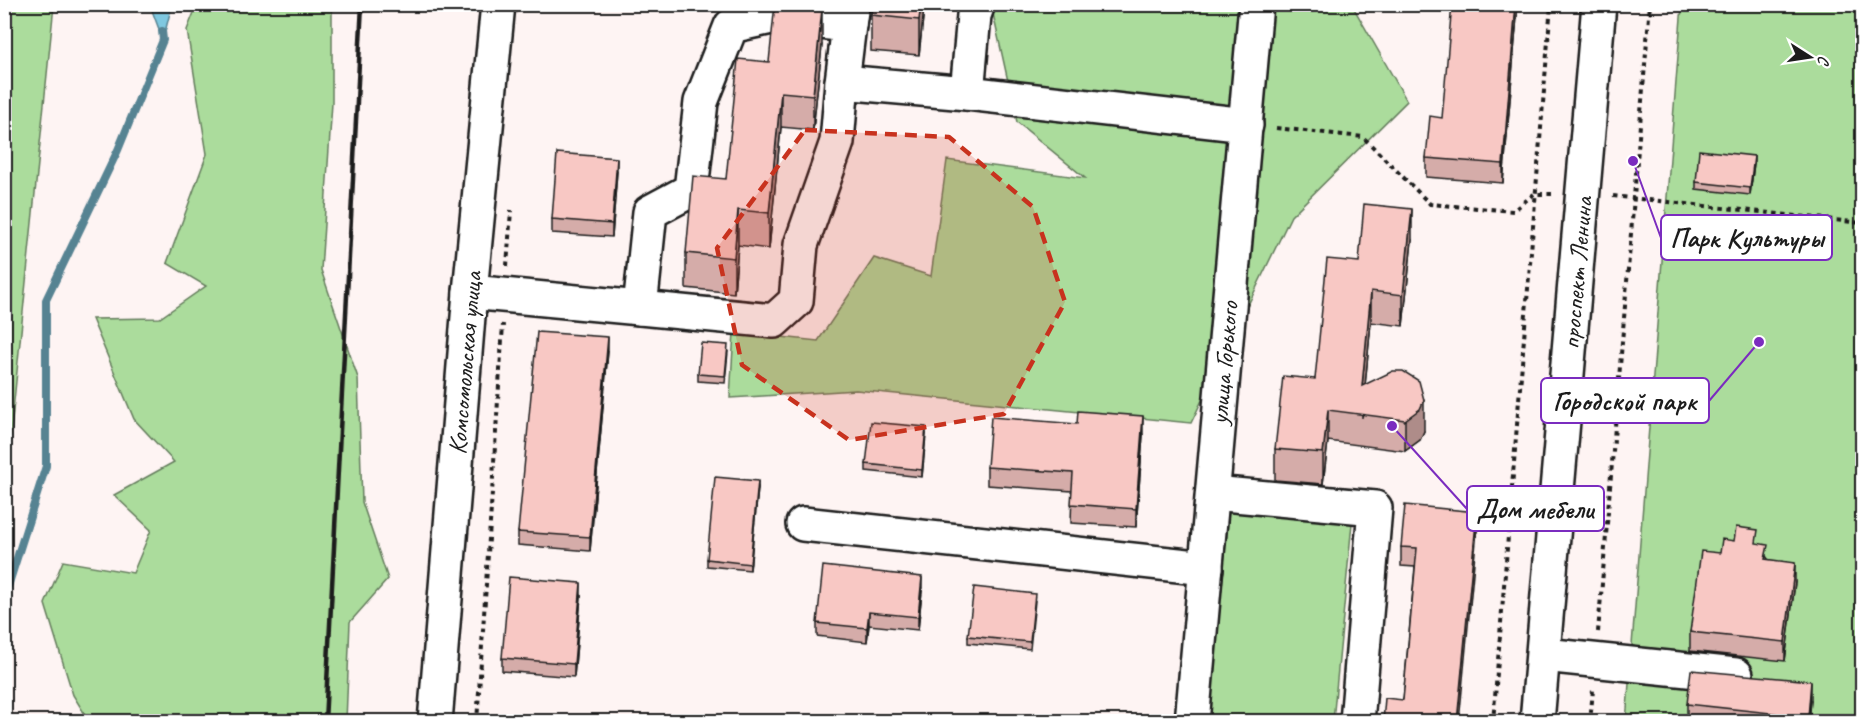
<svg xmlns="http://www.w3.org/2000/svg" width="1867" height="726" font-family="Caveat,sans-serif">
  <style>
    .green { fill: #abdc9c; stroke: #647c5c; stroke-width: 1.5 }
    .water { fill: #7fc8e0; stroke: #578392; stroke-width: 1.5 }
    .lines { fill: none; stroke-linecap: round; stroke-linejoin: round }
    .stream { stroke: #578392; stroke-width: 8 }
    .minor-casing { stroke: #1c1c1c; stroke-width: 38 }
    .major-casing { stroke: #1c1c1c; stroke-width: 38 }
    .path { stroke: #1c1c1c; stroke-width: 4; stroke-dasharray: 4.5 4.5; stroke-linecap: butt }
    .minor { stroke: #fff; stroke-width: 33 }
    .major { stroke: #fff; stroke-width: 33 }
    .rail { stroke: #1c1c1c; stroke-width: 4.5 }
    .wall { fill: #d5aca9; stroke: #1c1c1c; stroke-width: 1.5 }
    .shaded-wall { fill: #ae8c89; stroke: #1c1c1c; stroke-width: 1.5 }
    .building { fill: #f8c8c4; stroke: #1c1c1c; stroke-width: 1.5 }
    .marked { fill: #c8321e; fill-opacity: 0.2; stroke: #c8321e; stroke-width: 4.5; stroke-dasharray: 12 8; stroke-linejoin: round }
    .labels { text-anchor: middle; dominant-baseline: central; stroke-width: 4.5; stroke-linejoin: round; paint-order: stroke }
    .street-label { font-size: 26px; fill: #1c1c1c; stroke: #fff }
    .leader { fill: none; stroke: #7b2cbf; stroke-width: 2 }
    .callout-dot { fill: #7b2cbf; stroke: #fff; stroke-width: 2 }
    .callout { fill: #fff; stroke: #7b2cbf; stroke-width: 2 }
    .callout-label { font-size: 27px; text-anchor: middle; font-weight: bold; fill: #1c1c1c }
  </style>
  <rect width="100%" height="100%" fill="#fef4f3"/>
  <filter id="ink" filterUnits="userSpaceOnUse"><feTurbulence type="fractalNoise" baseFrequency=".0167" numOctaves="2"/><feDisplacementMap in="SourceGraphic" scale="12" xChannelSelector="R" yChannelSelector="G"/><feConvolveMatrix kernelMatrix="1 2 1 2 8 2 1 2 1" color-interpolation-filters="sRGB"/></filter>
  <g filter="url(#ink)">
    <g class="green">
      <path d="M5 4 54 5 5 490 4 5Z"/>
      <path d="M197 5H332V103L321 270 358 378 362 502 388 579 350 622 346 721H89L73 695 45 604 63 561 133 573 151 530 114 495 174 462 134 419 92 319 160 318 206 286 167 263 207 154 187 30Z"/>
      <path d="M994 5H1352L1407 101 1291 216 1191 423 856 390 730 398 734 332 818 341 874 258 931 276 947 160 1085 178 1017 122 992 9Z"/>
      <path d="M1682 5H1862V721L1626 722Z"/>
      <path d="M1229 511 1352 523 1333 721 1209 722Z"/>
    </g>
    <path class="water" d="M150 5H172L163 40Z"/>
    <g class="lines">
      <path class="stream" d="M4 599 46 466V300L118 150 163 40 162 31"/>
      <g class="minor-casing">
        <g id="minor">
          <path d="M842 82 849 25"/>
          <path d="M967 93 1246 125"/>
          <path d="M470 292 640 308 650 212 691 190 701 102 731 26 772 17 849 25 852 4"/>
          <path d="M640 308 774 321 796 301 801 245 837 142 842 82 967 93 974 15 978 4"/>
          <path d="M1213 493 1375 508 1357 722"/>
          <path d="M803 524 1206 568"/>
          <path d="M1544 655 1736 675"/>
          <path d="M435 722 470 292 498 4"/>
          <path d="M1192 722 1256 4"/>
        </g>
      </g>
      <g class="major-casing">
        <path id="major" d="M1537 722 1599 4"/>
      </g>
      <g class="path">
        <path d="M1276 128 1363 137 1430 204 1513 211 1534 194H1554"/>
        <path d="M1613 196 1862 223"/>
        <path d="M507 266 511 210"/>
        <path d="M1598 632 1650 4"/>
        <path d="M477 722 503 324"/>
        <path d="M1493 722 1551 4"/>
        <path d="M1590 722 1593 690"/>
      </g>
      <use href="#minor" class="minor"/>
      <use href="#major" class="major"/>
      <path class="rail" d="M325 722 362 4"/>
    </g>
    <g class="wall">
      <path d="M872 4H955V11L924 8 919 55 871 51V15Z"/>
      <path d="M1518 4 1503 183 1426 177V158L1442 118Z"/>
      <path d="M822 45 813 130 781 127 769 249 738 245 734 293 686 288V253L726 179 769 62Z"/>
      <path d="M1754 163 1750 195 1696 189V182Z"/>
      <path d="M617 171 612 237 552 233V219Z"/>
      <path d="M1412 240 1403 326 1371 322 1365 385 1424 431 1420 440 1405 451 1328 441 1323 484 1275 480V449L1315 379 1359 262Z"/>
      <path d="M608 351 590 551 518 545V532Z"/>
      <path d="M728 352 725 383 698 381V374Z"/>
      <path d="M926 434 922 477 866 471V464Z"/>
      <path d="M1143 435 1136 527 1071 523 1072 491 987 485V467Z"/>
      <path d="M758 488 750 570 707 566V559Z"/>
      <path d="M1477 531 1403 700 1415 567 1401 566V547Z"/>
      <path d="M1758 544 1768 559 1795 582 1785 661 1690 651V632L1720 553Z"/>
      <path d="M922 591 918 630 869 625 867 642 817 636V623Z"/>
      <path d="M581 596 574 677 502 671V658Z"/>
      <path d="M1035 601 1030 649 968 643V636Z"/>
      <path d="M1811 700 1809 722H1687V704Z"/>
    </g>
    <g class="shaded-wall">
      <path d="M921 4H924V8L919 55V20Z"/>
      <path d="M1516 4H1518L1503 183V164Z"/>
      <path d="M822 9V45L813 130V95Z"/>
      <path d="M781 92V127L769 249V213Z"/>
      <path d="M1754 156V163L1750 195V188Z"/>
      <path d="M617 158V171L612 237V224Z"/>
      <path d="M1412 209V240L1403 326V295Z"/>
      <path d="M738 210V245L734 293V258Z"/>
      <path d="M1371 291V322L1362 418V386Z"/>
      <path d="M608 337V351L590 551V537Z"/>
      <path d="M1424 400V431L1420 440 1405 451V420Z"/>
      <path d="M1328 410V441L1323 484V453Z"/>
      <path d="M1143 416V435L1136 527V509Z"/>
      <path d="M926 427V434L922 477V470Z"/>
      <path d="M758 481V488L750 570V564Z"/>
      <path d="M1477 512V531L1459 722H1457Z"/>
      <path d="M1795 563V582L1785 661V642Z"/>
      <path d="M922 577V591L918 630V617Z"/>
      <path d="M581 583V596L574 677V664Z"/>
      <path d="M869 612V625L867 642V628Z"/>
      <path d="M1811 681V700L1809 722H1808Z"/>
    </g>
    <g class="building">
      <path d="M775 4 822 9 813 95 781 92 769 213 738 210 734 258 686 253 693 176 726 179 738 59 769 62Z"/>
      <path d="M872 4H921L919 20 871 15Z"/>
      <path d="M1452 4H1516L1503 164 1426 158 1430 116 1442 118Z"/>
      <path d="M1699 150 1754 156 1750 188 1696 182Z"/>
      <path d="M557 153 617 158 612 224 552 219Z"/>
      <path d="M1364 204 1412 209 1403 295 1371 291 1362 386 1393 371H1403L1419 381 1424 400 1420 409 1405 420 1328 410 1323 453 1275 449 1283 376 1315 379 1327 259 1359 262Z"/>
      <path d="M537 332 608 337 590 537 518 532Z"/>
      <path d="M701 343 728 345 725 376 698 374Z"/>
      <path d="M1078 411 1143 416 1136 509 1071 504 1073 473 987 467 991 417 1077 424Z"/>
      <path d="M871 422 926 427 922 470 866 464Z"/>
      <path d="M715 477 758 481 750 564 707 559Z"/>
      <path d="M1405 505 1477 512 1457 722H1383L1385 698 1403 700 1417 548 1401 547Z"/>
      <path d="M1736 527 1758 530 1756 543 1768 545 1765 559 1795 563 1785 642 1690 632 1701 551 1720 553 1722 539 1734 541Z"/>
      <path d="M823 566 922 577 918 617 869 612 867 628 817 623Z"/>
      <path d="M509 577 581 583 574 664 502 658Z"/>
      <path d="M974 587 1035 594 1030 642 968 636Z"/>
      <path d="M1691 670 1811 681 1808 717 1687 704Z"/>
    </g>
  </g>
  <path class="marked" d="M805 130 949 137 1033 207 1065 302 1004 414 849 440 742 365 717 248Z"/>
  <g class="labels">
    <g class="street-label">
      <text transform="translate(1577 273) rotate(-85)">проспект Ленина</text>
      <text transform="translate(465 363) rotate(-85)">Комсомольская улица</text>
      <text transform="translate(1224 363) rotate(-85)">улица Горького</text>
    </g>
  </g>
  <path class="leader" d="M1633 161L1661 238M1759 342L1709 401M1392 426L1467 509"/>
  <g class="callout-dot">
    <circle cx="1633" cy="161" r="6"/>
    <circle cx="1759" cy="342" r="6"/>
    <circle cx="1392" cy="426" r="6"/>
  </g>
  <g class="callout">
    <rect x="1661" y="215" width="171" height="45" rx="6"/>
    <rect x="1541" y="378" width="168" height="45" rx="6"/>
    <rect x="1467" y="486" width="137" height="45" rx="6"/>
  </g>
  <g class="callout-label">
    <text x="1747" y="247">Парк Культуры</text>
    <text x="1625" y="410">Городской парк</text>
    <text x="1535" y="518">Дом мебели</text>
  </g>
  <rect width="1867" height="726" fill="none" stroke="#fff" stroke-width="24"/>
  <rect x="12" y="12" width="1843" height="702" fill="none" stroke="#1c1c1c" stroke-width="2" filter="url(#ink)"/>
  <g transform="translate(1810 57) rotate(102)" stroke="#ffffff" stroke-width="4.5" paint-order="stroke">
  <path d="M0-4.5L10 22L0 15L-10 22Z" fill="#1c1c1c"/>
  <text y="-9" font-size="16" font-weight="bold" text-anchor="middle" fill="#1c1c1c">С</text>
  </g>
</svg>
